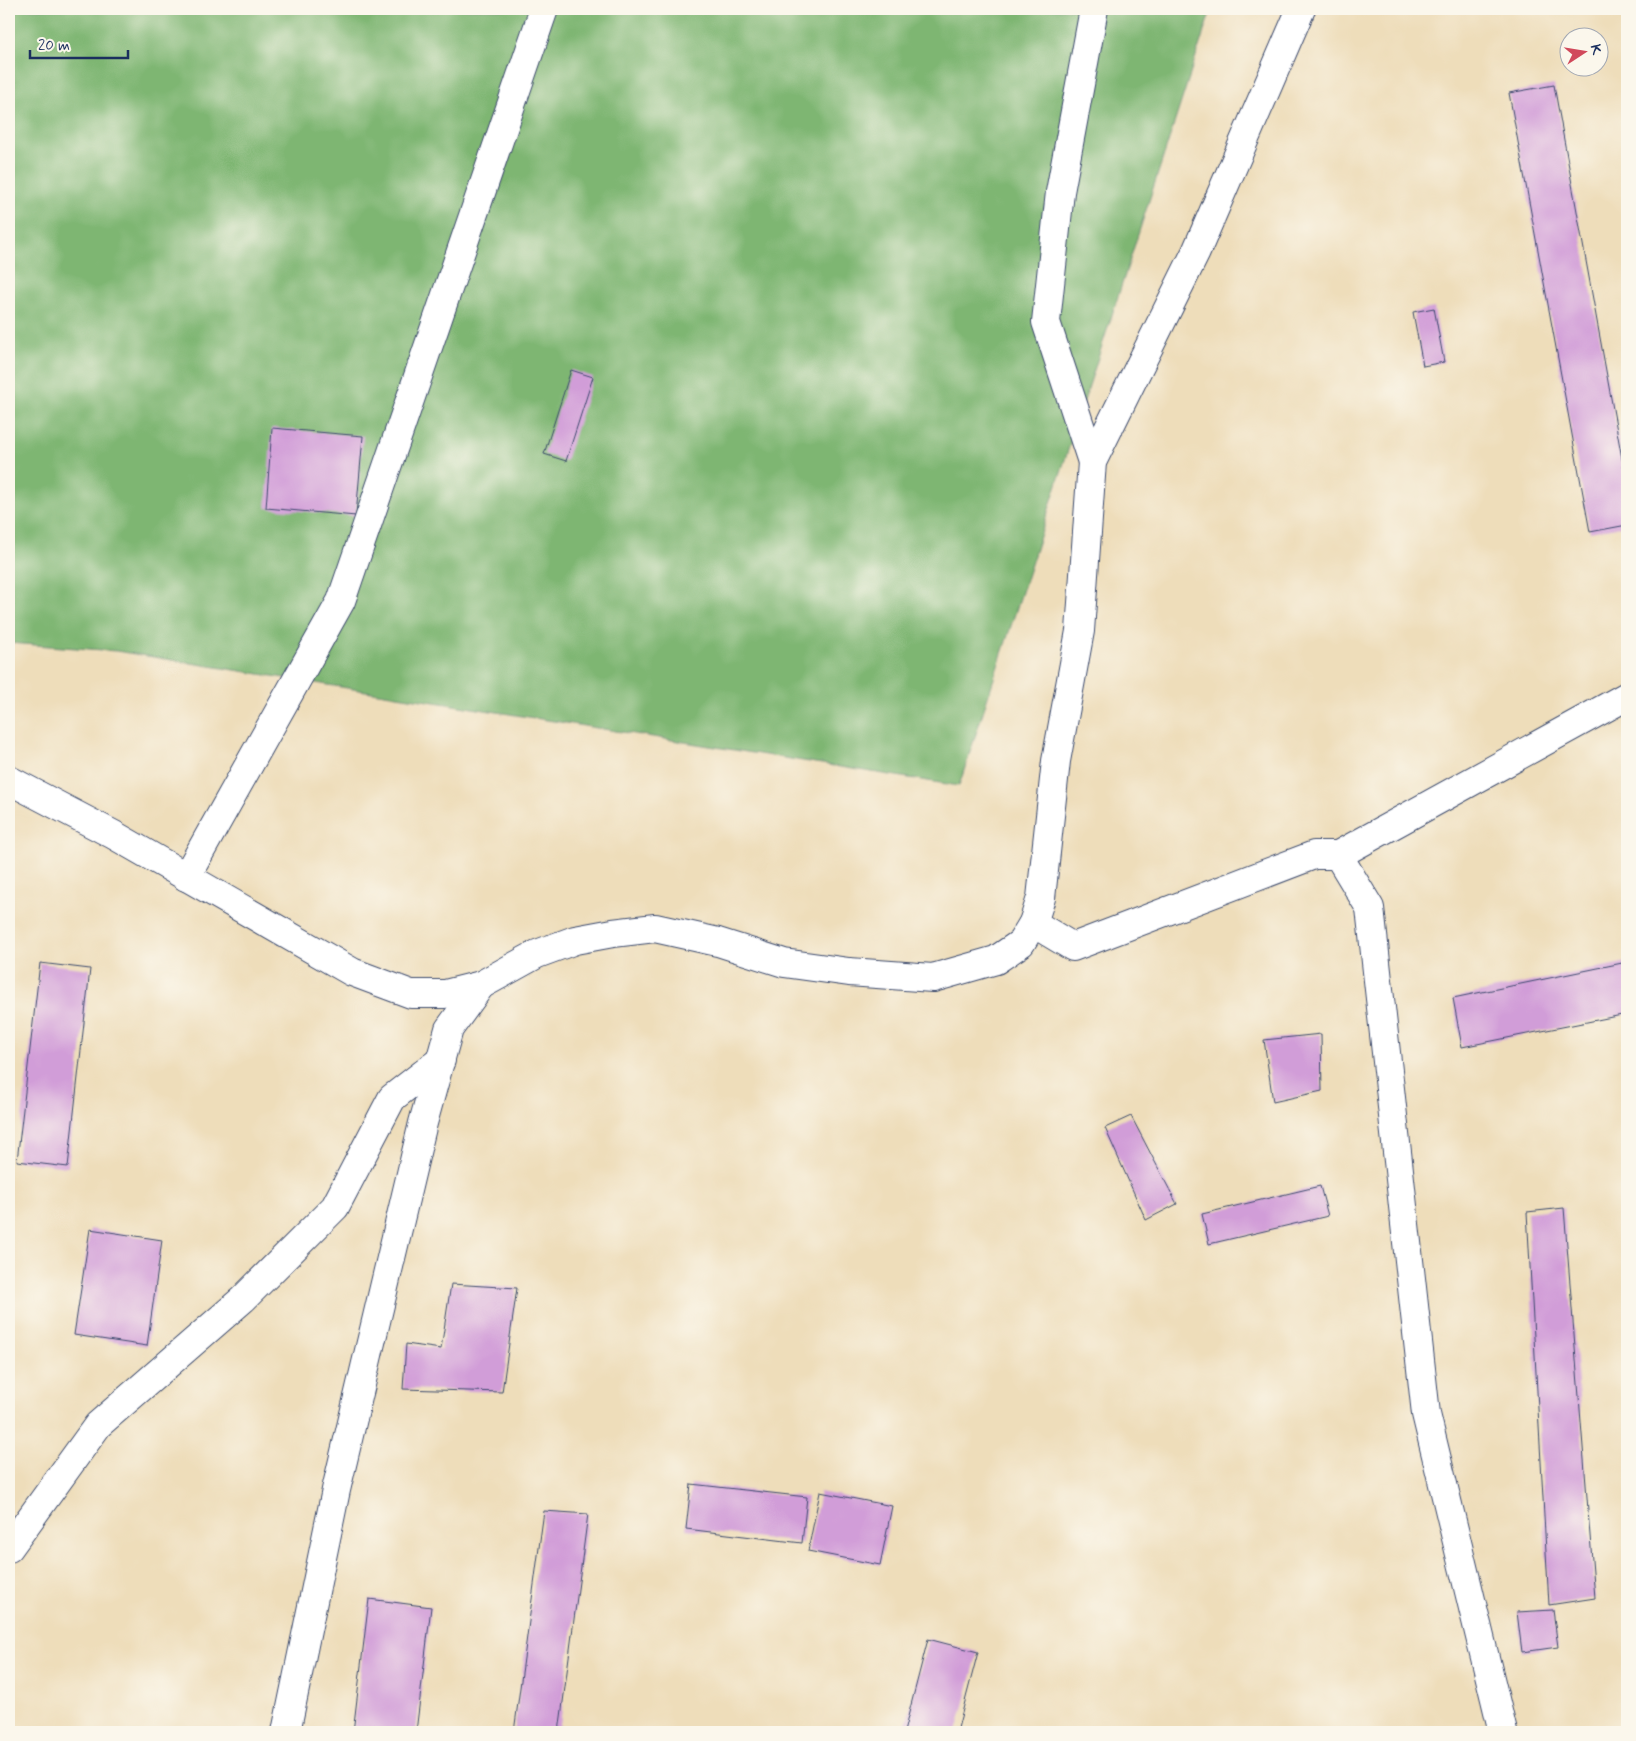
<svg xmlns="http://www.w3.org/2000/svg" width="1636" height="1741" font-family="Mynerve,sans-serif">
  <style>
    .forest { fill: #7eb672; stroke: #4c7268 }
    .building { fill: #d19dd8 }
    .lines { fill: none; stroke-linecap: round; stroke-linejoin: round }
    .street-casing { stroke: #3b496c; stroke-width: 30 }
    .street { stroke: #fff; stroke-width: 28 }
  </style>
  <rect width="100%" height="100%" fill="#fbf7ec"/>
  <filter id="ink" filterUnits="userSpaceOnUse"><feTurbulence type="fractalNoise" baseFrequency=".02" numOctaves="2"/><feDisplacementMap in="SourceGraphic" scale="10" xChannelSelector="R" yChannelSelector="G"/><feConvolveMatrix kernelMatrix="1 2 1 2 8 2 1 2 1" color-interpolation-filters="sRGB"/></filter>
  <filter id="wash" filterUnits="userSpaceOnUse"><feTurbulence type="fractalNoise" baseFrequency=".0096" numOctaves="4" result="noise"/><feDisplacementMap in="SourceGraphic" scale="20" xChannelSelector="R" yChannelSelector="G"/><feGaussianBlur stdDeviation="1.12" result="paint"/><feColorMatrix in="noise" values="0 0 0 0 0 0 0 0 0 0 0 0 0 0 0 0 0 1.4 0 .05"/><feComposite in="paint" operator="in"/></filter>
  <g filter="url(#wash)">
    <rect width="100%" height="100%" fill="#eeddba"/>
    <path class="forest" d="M9 9H1215L1211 10 959 786 116 651 9 643Z"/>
    <g id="blocks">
      <g class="building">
        <path d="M1554 85 1627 486V525L1590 532 1509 93Z"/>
        <path d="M1434 308 1444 362 1423 366 1413 312Z"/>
        <path d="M571 370 593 377 566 461 544 454Z"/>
        <path d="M272 428 363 436 356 516 266 508Z"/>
        <path d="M1627 962V1014L1462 1047 1453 998Z"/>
        <path d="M40 963 90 969 68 1167 17 1161Z"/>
        <path d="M1321 1034 1322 1091 1273 1102 1264 1040Z"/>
        <path d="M1131 1116 1177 1204 1146 1220 1105 1128Z"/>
        <path d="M1320 1186 1328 1216 1209 1244 1202 1214Z"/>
        <path d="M1564 1208 1595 1598 1549 1605 1527 1212Z"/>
        <path d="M90 1229 162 1240 147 1346 74 1335Z"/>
        <path d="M451 1284 517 1288 502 1392 403 1389 406 1344 441 1349Z"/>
        <path d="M691 1484 807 1497 802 1543 686 1529Z"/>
        <path d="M820 1492 892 1506 880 1565 808 1551Z"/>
        <path d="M544 1511 588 1514 559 1732H514Z"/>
        <path d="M369 1599 431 1607 416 1732H353Z"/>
        <path d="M1553 1610 1558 1647 1522 1652 1517 1612Z"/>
        <path d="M928 1639 978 1652 957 1732H904Z"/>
      </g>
    </g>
  </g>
  <g filter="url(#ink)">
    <use href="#blocks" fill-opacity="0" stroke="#3b496c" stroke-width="1"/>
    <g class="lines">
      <g class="street-casing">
        <g id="street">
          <path d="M1092 462 1046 322 1060 192 1094 9"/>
          <path d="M9 780 114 835 352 972 411 994H445L481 985 537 954 575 940 613 933 655 928 718 942 784 963 849 972 933 978 996 960 1021 943 1033 923 1041 898 1056 761 1080 631 1092 462 1196 252 1301 9"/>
          <path d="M1338 855 1370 908 1426 1414 1503 1732"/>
          <path d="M186 877 341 601 544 9"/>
          <path d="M1033 923 1073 947 1314 855H1338L1627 696"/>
          <path d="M9 1548 98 1425 243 1299 335 1207 392 1098 441 1060"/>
          <path d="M286 1732 336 1490 423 1123 449 1029 481 985"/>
        </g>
      </g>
      <use href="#street" class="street"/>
    </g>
  </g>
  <rect width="1636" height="1741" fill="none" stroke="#fbf7ec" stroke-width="30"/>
  <g transform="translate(1584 52) rotate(78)"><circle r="24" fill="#fbf7ec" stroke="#a1a7b3"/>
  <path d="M0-4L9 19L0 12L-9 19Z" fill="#d1495b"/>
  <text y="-8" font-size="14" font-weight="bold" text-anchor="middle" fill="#1b2f5e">K</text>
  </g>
  <path d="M30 50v8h98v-8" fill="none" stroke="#1b2f5e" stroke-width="2.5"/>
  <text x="38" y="50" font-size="15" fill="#1b2f5e" stroke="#fbf7ec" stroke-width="4" paint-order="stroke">20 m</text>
</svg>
